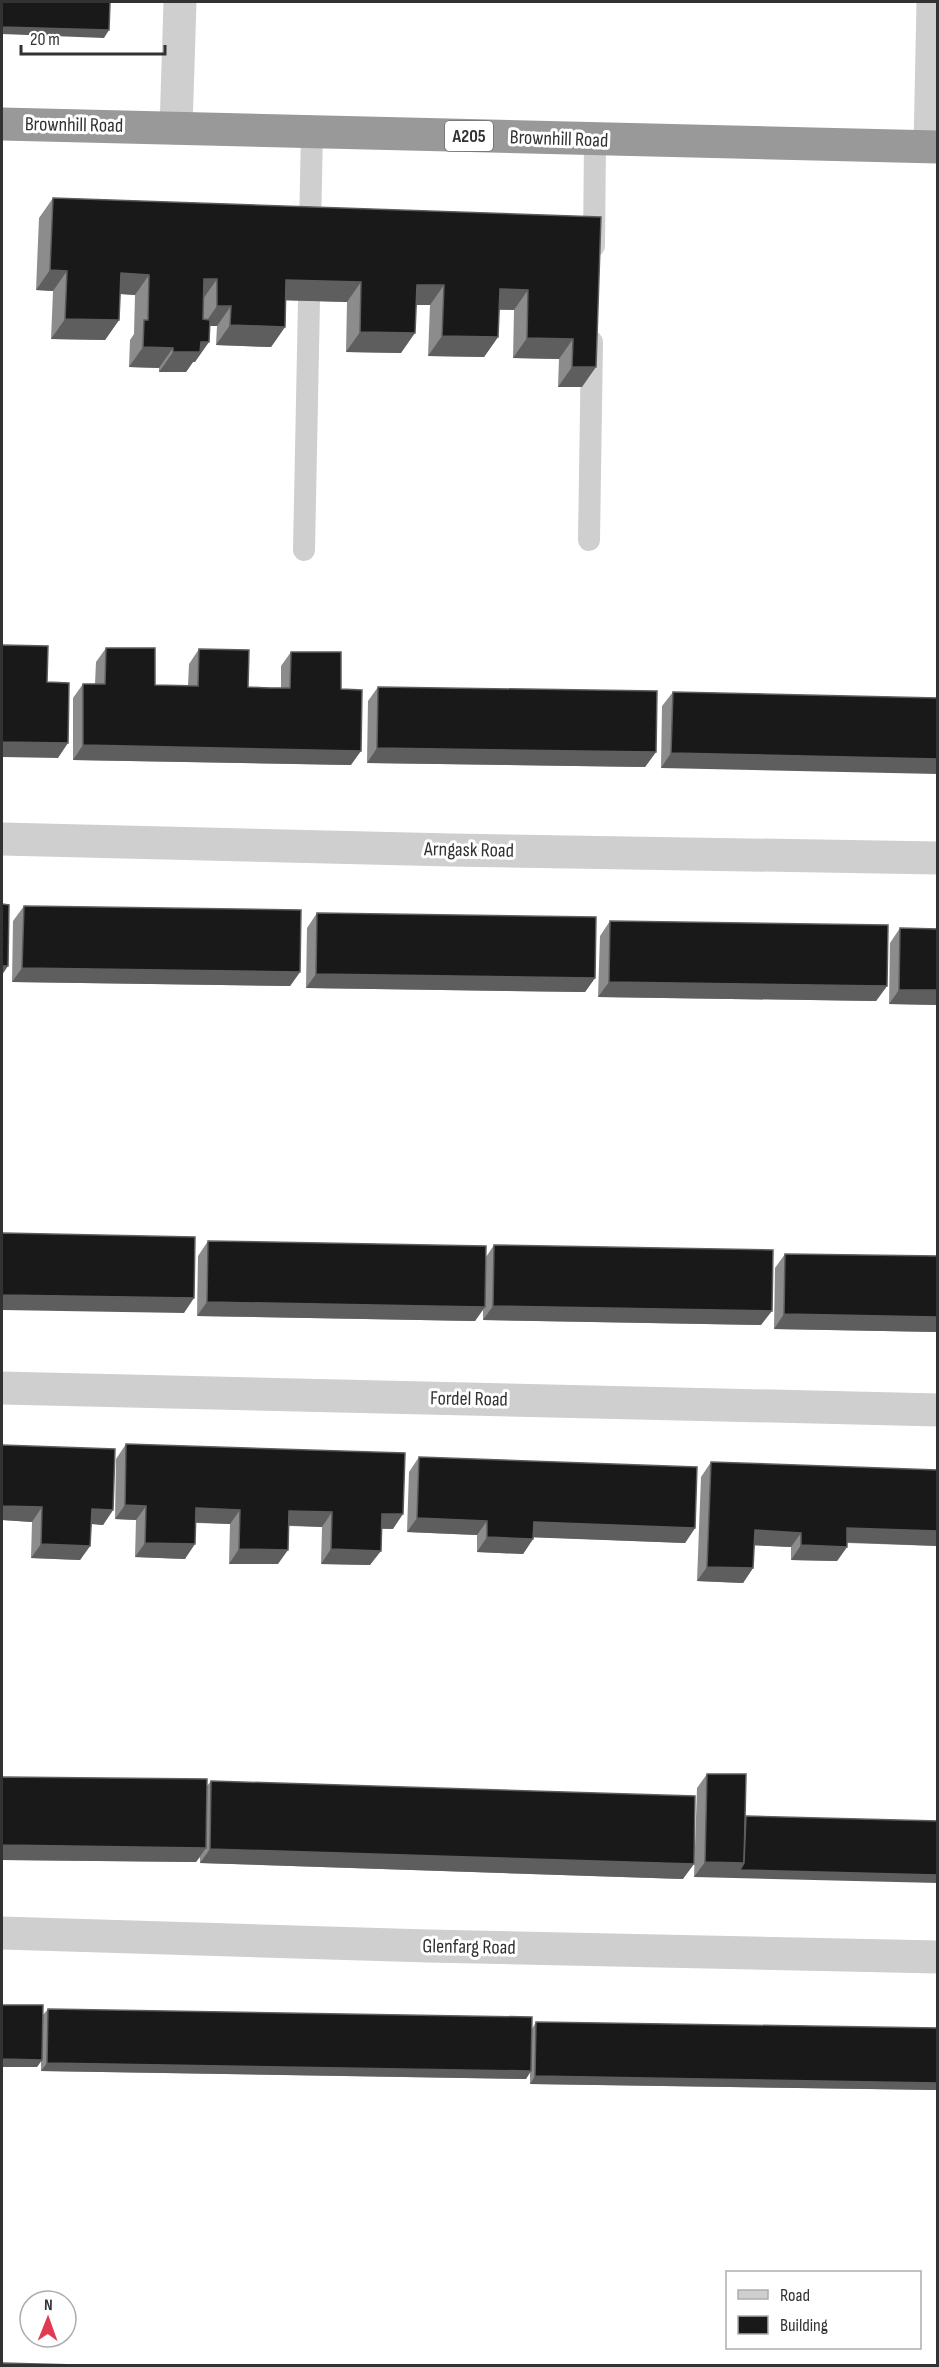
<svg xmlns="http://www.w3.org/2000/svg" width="939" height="2367" font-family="'Sofia Sans Condensed',sans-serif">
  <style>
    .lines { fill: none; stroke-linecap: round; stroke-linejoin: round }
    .lane { stroke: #cfcfcf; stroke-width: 22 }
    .street { stroke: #cfcfcf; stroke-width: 33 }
    .highway { stroke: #999; stroke-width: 33 }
    .wall { fill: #8c8c8c }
    .shaded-wall { fill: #5e5e5e }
    .building { fill: #191919; stroke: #5e5e5e; stroke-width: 1.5 }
    .labels { text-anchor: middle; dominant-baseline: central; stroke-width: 6; stroke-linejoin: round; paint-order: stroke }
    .shield { fill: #fff; stroke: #707070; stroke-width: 1.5 }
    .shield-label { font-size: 18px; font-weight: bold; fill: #323232 }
    .street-label { font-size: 20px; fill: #323232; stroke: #fff }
  </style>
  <rect width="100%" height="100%" fill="#fff"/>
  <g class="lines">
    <g class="lane">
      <path d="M310 227 312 132"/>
      <path d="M594 246 595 140"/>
      <path d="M589 540 592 342"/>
      <path d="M304 550 309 301"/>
    </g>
    <g class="street">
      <path d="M176 128 180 2"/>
      <path d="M930 146 933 2"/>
      <path d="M2 839 451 850 938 858"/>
      <path d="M2 1388 938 1410"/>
      <path d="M2 1933 428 1946 938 1957"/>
    </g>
    <path class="highway" d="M2 124 938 147"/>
  </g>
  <g class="wall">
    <path d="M53 198 601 217 582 387H558L559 359 513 358 514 310H499L498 337 484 357 428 356 430 305H416L401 353 346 352 347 302 286 300 285 327 271 347 216 345 217 326H210L195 362H193L186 372H159V368L129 367 130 340 134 334 135 295 120 294 119 320 105 340 51 339 53 291 36 290 39 218Z"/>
    <path d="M106 648 155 685 188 686 189 664 199 649 248 687 281 688V666L291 652 341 689 351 765 73 760V698L83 684H95L96 662Z"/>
    <path d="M378 687 656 752 645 767 367 763 368 701Z"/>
    <path d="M673 692 938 698 661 768 662 706Z"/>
    <path d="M24 906 300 972 290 986 12 982 13 921Z"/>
    <path d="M317 913 595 978 585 992 306 988 307 928Z"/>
    <path d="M610 921 887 986 876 1001 598 997 600 936Z"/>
    <path d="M900 928 938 929V1005L889 1004 890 943Z"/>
    <path d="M208 1241 486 1257 494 1245 761 1325 483 1320V1309L475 1321 197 1316 198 1256Z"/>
    <path d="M785 1254 938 1256V1332L774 1329 775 1268Z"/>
    <path d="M126 1444 393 1529H381L370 1565 321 1564 322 1527 289 1526 278 1564H229L230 1524 196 1523 185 1559 135 1557 136 1520 115 1519 116 1459Z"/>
    <path d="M2 1445 113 1510 103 1525 91 1524 90 1546 80 1560 31 1558 32 1522 2 1520Z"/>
    <path d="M419 1457 695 1528 685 1543 533 1537V1539L523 1554 477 1552V1535L407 1532 409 1472Z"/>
    <path d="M711 1462 938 1546 847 1543V1547L837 1561 791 1560V1547L754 1545 753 1568 743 1583 697 1581 701 1477Z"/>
    <path d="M707 1774 734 1877H694L697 1788Z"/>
    <path d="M2 1777 207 1786 211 1781 683 1879 200 1863V1857L196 1862 2 1860Z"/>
    <path d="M48 2009 532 2029 536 2022 938 2028V2090L530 2084V2072L526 2079 41 2071V2061L37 2067 43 2015Z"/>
  </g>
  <g class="shaded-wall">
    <path d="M2 27 109 30 104 38 2 34Z"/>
    <path d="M50 270 67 271 53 291 36 290Z"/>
    <path d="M121 273 149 275 135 295 107 293Z"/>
    <path d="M204 279H217L203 299Z"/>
    <path d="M286 280 361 282 347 302 272 300Z"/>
    <path d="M417 285H444L430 305H403Z"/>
    <path d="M500 289 528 290 514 310 486 309Z"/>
    <path d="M217 306H231L217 326H203Z"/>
    <path d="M65 319 119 320 105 340 51 339Z"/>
    <path d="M230 325 285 327 271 347 216 345Z"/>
    <path d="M360 332 415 333 401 353 346 352Z"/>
    <path d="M442 336 498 337 484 357 428 356Z"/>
    <path d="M527 338 573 339 559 359 513 358Z"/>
    <path d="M201 342H209L195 362H193L186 372H159L173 352Z"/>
    <path d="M143 347 173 348 159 368 129 367Z"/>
    <path d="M572 367H596L582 387H558Z"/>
    <path d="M2 742 68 743 58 758 2 757Z"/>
    <path d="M83 745 361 751 351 765 73 760Z"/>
    <path d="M377 748 656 752 645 767 367 763Z"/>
    <path d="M671 753 938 759V774L661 768Z"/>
    <path d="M2 966H8L2 975Z"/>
    <path d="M22 968 300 972 290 986 12 982Z"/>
    <path d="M316 974 595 978 585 992 306 988Z"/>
    <path d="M609 982 887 986 876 1001 598 997Z"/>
    <path d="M899 990H938V1005L889 1004Z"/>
    <path d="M2 1295 194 1298 184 1313 2 1310Z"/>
    <path d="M207 1302 485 1307 475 1321 197 1316Z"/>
    <path d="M493 1306 772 1311 761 1325 483 1320Z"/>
    <path d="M784 1314 938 1317V1332L774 1329Z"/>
    <path d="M125 1505 146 1506 136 1520 115 1519Z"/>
    <path d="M2 1506 42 1507 32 1522 2 1520Z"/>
    <path d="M196 1508 240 1510 230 1524 186 1522Z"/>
    <path d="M92 1509 113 1510 103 1525 82 1523Z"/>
    <path d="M289 1511 332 1512 322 1527 279 1525Z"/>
    <path d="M382 1514H403L393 1529 372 1528Z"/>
    <path d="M417 1518 487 1521 477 1535 407 1532Z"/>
    <path d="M534 1522 695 1528 685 1543 524 1537Z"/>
    <path d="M847 1528 938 1531V1546L837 1542Z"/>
    <path d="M755 1530 801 1533 791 1547 745 1545Z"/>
    <path d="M487 1537 533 1539 523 1554 477 1552Z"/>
    <path d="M145 1543 195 1544 185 1559 135 1557Z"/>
    <path d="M41 1544 90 1546 80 1560 31 1558Z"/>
    <path d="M801 1545 847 1547 837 1561 791 1560Z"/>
    <path d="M239 1549 288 1550 278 1564H229Z"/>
    <path d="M331 1549 381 1551 370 1565 321 1564Z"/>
    <path d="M707 1567 753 1568 743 1583 697 1581Z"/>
    <path d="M2 1845 206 1848 196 1862 2 1860Z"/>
    <path d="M210 1849 694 1864 683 1879 200 1863Z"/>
    <path d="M705 1862 744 1863 938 1875V1883L694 1877Z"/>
    <path d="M2 2059 42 2060 37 2067H2Z"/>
    <path d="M47 2063 531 2071 526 2079 41 2071Z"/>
    <path d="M535 2076 938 2083V2090L530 2084Z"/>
  </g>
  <g class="building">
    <path d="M2 2H110L109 30 2 27Z"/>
    <path d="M53 198 601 217 596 367H572L573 339 527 338 528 290 500 289 498 337 442 336 444 285H417L415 333 360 332 361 282 286 280 285 327 230 325 231 306H217V279H204L203 319 210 320 209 342H201L200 352H173V348L143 347 144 320H148L149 275 121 273 119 320 65 319 67 271 50 270Z"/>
    <path d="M2 645 48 646 47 682 69 683 68 743 2 742Z"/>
    <path d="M106 648H155V685L198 686 199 649 249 650 248 687 269 688H290L291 652H341V689L362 690 361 751 83 745V684H105Z"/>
    <path d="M378 687 657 691 656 752 377 748Z"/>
    <path d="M673 692 938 698V759L671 753Z"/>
    <path d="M2 904 9 905 8 966H2Z"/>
    <path d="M24 906 301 910 300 972 22 968Z"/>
    <path d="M317 913 596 917 595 978 316 974Z"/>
    <path d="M610 921 888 925 887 986 609 982Z"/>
    <path d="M900 928 938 929V990H899Z"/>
    <path d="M2 1233 195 1237 194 1298 2 1295Z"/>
    <path d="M208 1241 486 1246 485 1307 207 1302Z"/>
    <path d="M494 1245 773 1250 772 1311 493 1306Z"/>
    <path d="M785 1254 938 1256V1317L784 1314Z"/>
    <path d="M126 1444 405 1453 403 1514H382L381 1551 331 1549 332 1512 289 1511 288 1550 239 1549 240 1510 196 1508 195 1544 145 1543 146 1506 125 1505Z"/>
    <path d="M2 1445 115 1449 113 1510 92 1509 90 1546 41 1544 42 1507 2 1506Z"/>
    <path d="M419 1457 697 1467 695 1528 534 1522 533 1539 487 1537V1521L417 1518Z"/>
    <path d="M711 1462 938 1470V1531L847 1528V1547L801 1545V1533L755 1530 753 1568 707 1567Z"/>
    <path d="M707 1774H746L744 1863 705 1862Z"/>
    <path d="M2 1777 207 1779 206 1848 2 1845Z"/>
    <path d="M211 1781 695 1796 694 1864 210 1849Z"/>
    <path d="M746 1816 938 1821V1875L740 1870 744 1863Z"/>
    <path d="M2 2005H43L42 2060 2 2059Z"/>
    <path d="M48 2009 532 2017 531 2071 47 2063Z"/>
    <path d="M536 2022 938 2028V2083L535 2076Z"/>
    <path d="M2 2363 115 2366H2Z"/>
  </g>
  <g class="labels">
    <rect class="shield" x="445" y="121" width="48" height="30" rx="4.5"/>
    <g class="shield-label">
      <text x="469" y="136">A205</text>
    </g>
    <g class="street-label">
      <text transform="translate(74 125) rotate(1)">Brownhill Road</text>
      <text transform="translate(559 139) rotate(2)">Brownhill Road</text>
      <text transform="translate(469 850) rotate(1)">Arngask Road</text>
      <text transform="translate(469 1399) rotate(1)">Fordel Road</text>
      <text transform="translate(469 1947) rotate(1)">Glenfarg Road</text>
    </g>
  </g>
  <rect width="939" height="2367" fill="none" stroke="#323232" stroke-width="6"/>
  <rect x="726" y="2271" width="195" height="78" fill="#ffffff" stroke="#adadad" stroke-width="1.5"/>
  <rect x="738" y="2290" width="30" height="9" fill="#cfcfcf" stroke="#adadad" stroke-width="1.5"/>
  <text x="780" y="2301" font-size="18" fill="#323232">Road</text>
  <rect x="738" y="2316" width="30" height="18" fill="#191919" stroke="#adadad" stroke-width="1.5"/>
  <text x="780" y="2331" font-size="18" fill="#323232">Building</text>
  <g transform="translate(48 2319) rotate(1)"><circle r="28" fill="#ffffff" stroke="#adadad" stroke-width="1.5"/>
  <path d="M0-4.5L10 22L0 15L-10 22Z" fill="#e13b52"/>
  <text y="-9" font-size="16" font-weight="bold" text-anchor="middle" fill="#323232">N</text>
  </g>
  <path d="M21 45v9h144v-9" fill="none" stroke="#323232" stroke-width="3"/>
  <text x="30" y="45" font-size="18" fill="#323232" stroke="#ffffff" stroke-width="4.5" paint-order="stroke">20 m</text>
</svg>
